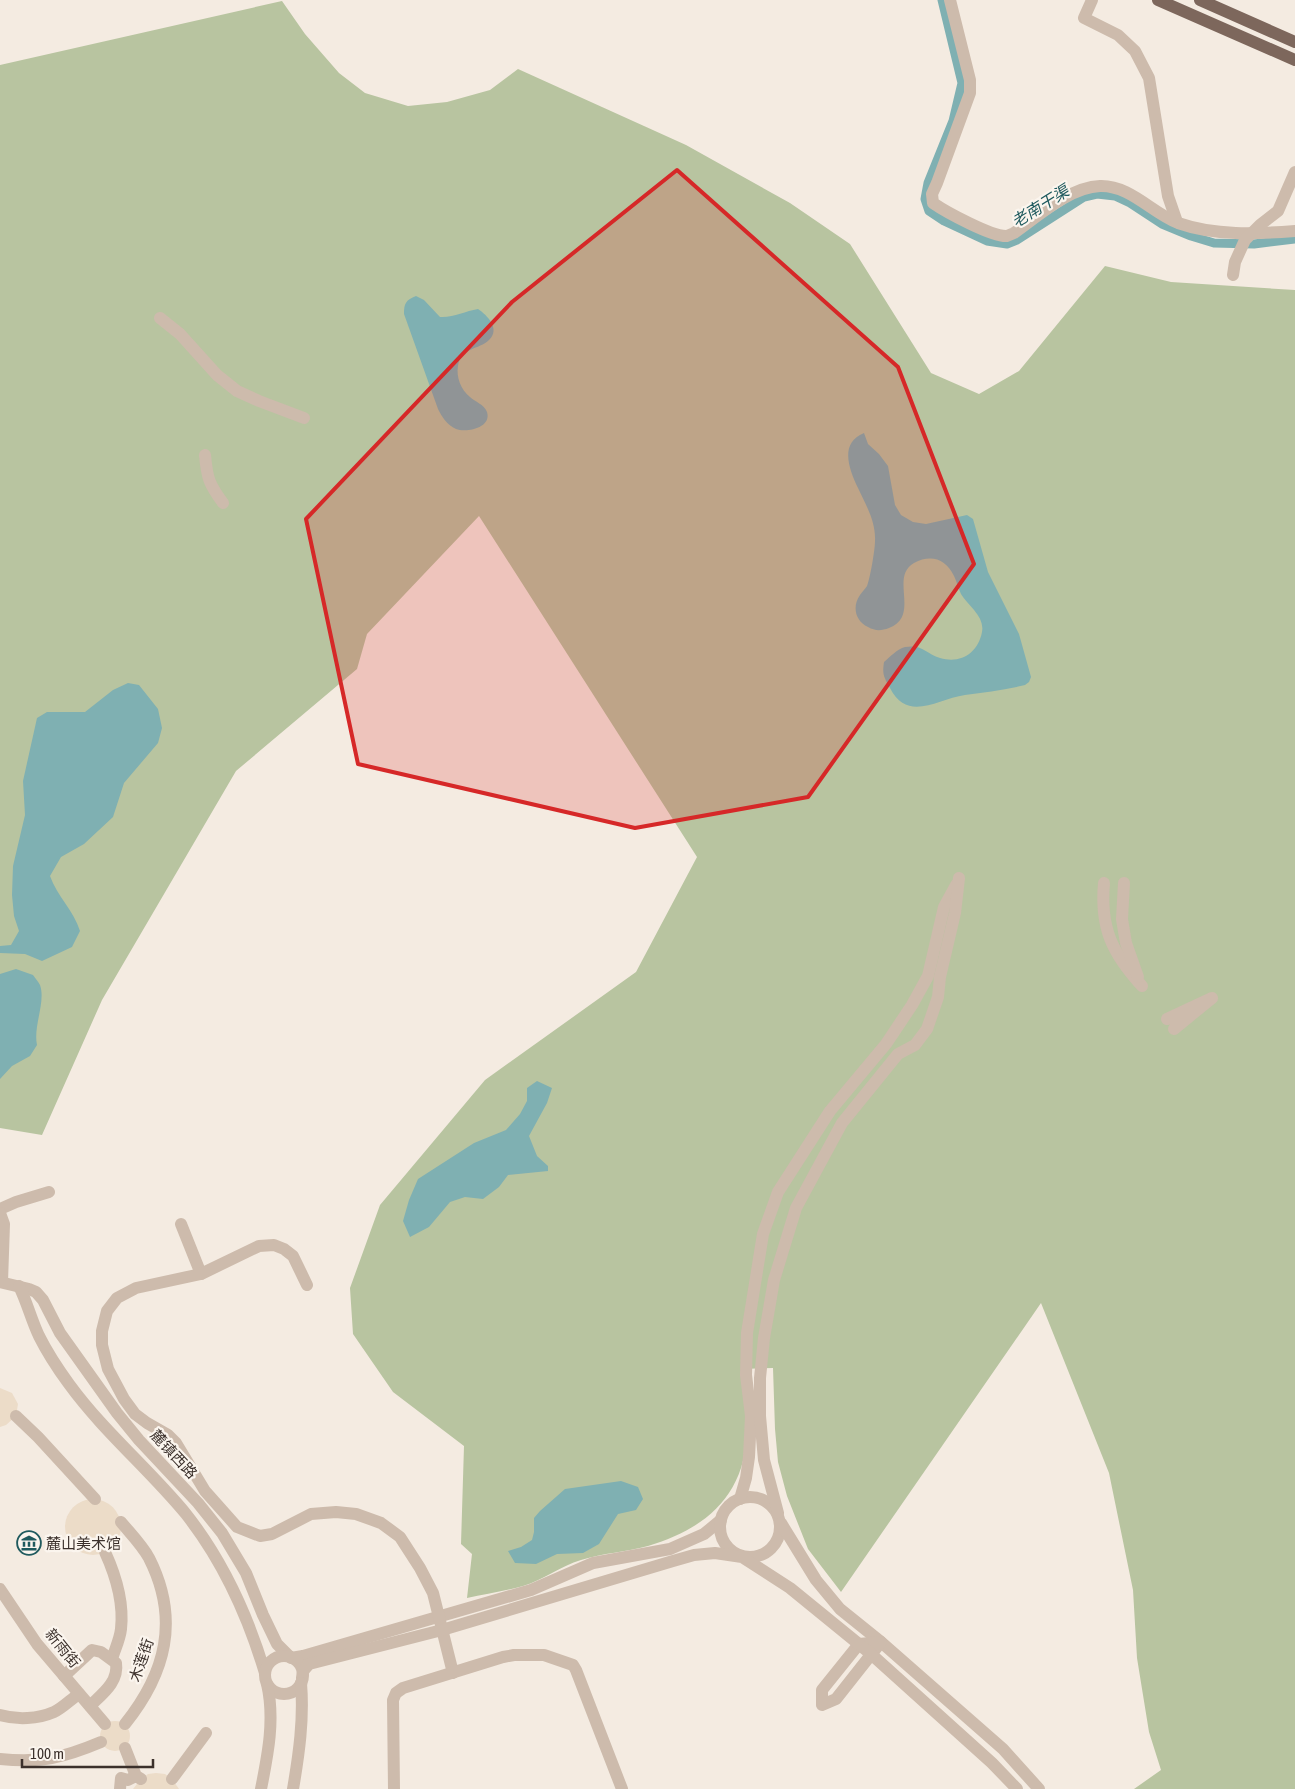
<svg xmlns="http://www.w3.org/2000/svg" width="1295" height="1789" font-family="'Asap Condensed','Noto Sans SC',sans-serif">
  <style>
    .green { fill: #b8c4a0 }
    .plaza { fill: #ecdcc8 }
    .water { fill: #7fb0b2 }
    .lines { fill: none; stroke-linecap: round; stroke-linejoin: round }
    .canal { stroke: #7fb0b2; stroke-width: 9 }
    .minor { stroke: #cdbbac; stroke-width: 12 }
    .major { stroke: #7d675c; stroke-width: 12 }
    .marked { fill: #d62828; fill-opacity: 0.2; stroke: #d62828; stroke-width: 4; stroke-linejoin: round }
    .labels { text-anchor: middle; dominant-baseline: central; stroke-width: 4.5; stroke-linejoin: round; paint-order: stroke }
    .street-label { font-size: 15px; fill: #3b302b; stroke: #fbf5ee }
    .poi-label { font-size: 15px; fill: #3b302b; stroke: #fbf5ee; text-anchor: start }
    .water-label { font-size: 16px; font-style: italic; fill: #1f5a5e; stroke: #fbf5ee }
  </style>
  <rect width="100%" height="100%" fill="#f4ebe1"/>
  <path class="green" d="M282 1 305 34 339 73 365 93 408 106 447 102 490 90 518 69 686 145 790 203 850 244 931 373 979 394 1019 371 1105 266 1171 282 1295 290V1789H1134L1161 1770 1149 1732 1137 1658 1133 1590 1109 1473 1041 1303 841 1592 808 1549 787 1496 778 1462 775 1429 773 1368 741 1369C743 1388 747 1409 747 1429 746 1494 708 1528 648 1546 626 1552 603 1553 581 1560 561 1566 543 1580 523 1586 505 1591 485 1594 467 1598L472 1554 461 1544 464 1446 393 1392 353 1334 350 1288 380 1205 485 1080 636 972 697 857 479 516 367 634 357 669 236 771 102 1000 42 1135 0 1128V65Z"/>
  <g class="plaza">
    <path d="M0 1388 12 1393 18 1404 16 1416 6 1425 0 1427Z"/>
    <circle cx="93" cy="1527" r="28"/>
    <circle cx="115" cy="1736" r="15"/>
    <path d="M156 1773 165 1774 172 1779 179 1789H133L141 1779 148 1774Z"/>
  </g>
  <g class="water">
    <path d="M416 296 424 300 440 317C453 318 465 311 478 309 487 315 501 329 489 340 479 350 461 347 458 366 456 377 461 390 470 397 475 402 484 404 487 412 492 428 466 433 456 429 447 425 442 417 438 409L404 314C404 303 406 300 416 296Z"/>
    <path d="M864 433 868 444 879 454 888 466 895 505 901 515 913 522 926 524 967 515 973 519 988 572 1019 634 1031 677 1029 682 1025 685C1005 690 985 692 965 695 937 699 908 723 890 688 884 677 882 675 884 662 890 657 897 649 905 647 923 644 926 654 940 658 961 664 978 653 982 632 985 616 968 606 961 594 958 588 957 582 954 576 946 559 931 554 914 563 889 577 921 616 889 628 881 631 875 631 868 627 855 621 852 606 860 595 862 592 865 589 867 586 870 579 875 550 875 541 876 522 866 505 858 488 849 469 839 443 864 433Z"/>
    <path d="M128 683 139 685 158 709 162 728 158 743 124 783 113 817 84 844 61 857 50 876C57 896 74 911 80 931L72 947 42 961 25 954 0 953V946L11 945 19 931 14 916 12 895 13 866 25 815 23 781 37 718 47 712H85L113 690Z"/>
    <path d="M16 969 33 975C35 978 38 981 40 985 46 1002 33 1026 37 1045L30 1056 12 1066 0 1079V974Z"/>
    <path d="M537 1081 552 1088 547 1103 529 1136 537 1156 548 1166V1171L508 1175 499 1187 483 1199 465 1197 450 1202 429 1227 410 1237 403 1221 409 1200 418 1179 474 1143 506 1130 520 1114 527 1101V1088Z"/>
    <path d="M621 1481 638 1487 643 1499 636 1510 618 1514 599 1544 583 1553 557 1554 536 1564 515 1563 508 1551 521 1547 532 1540 534 1532V1518L540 1511 565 1489Z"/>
  </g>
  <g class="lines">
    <path class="canal" d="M942 0 962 83 953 121 928 183 925 199 929 211 944 221 987 241 1007 244 1017 240 1084 197 1097 194 1115 196 1130 203 1162 224 1191 236 1214 243 1254 244 1295 239"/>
    <g class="minor">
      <path d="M950 0 970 80V93L937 183 932 194 933 203C946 212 992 237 1007 236 1009 235 1012 234 1014 233 1038 216 1070 187 1100 186 1130 185 1152 213 1178 223 1215 236 1256 234 1295 231"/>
      <path d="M1092 0 1084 18 1118 35 1135 51 1149 78 1168 196 1177 222"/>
      <path d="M1233 275 1235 262 1245 240 1260 225 1278 211 1295 172"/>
      <path d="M160 318 180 334 217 375 237 391 259 401 304 418"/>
      <path d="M205 455C207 478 209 484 223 503"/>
      <path d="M1104 883C1100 928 1112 953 1142 986"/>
      <path d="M1124 883 1122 919 1126 943 1138 977"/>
      <path d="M1167 1019 1212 998 1174 1029"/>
      <path d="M0 1209 16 1202 49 1192"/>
      <path d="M0 1213 4 1224 2 1282"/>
      <path d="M181 1224 201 1274"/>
      <path d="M0 1282 29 1289 36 1292 43 1300 60 1333 117 1413 139 1440 198 1503 222 1533 246 1573 263 1615 277 1644 291 1658 303 1656 531 1590 593 1563 670 1549 704 1534 721 1520"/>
      <path d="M307 1285 293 1256 284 1249 274 1245 259 1246 201 1274 136 1288 117 1298 107 1311 102 1331V1345L108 1369 124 1399 135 1414 147 1423 168 1435 176 1443 205 1491 237 1527 260 1536 272 1534 311 1514 336 1512 356 1514 381 1523 400 1537 420 1568 433 1593 453 1673"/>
      <path d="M19 1286C27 1302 31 1319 39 1336 47 1352 58 1369 69 1384 104 1432 149 1469 186 1514 223 1561 248 1616 265 1673"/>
      <path d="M16 1416 38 1437 95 1499"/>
      <circle cx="750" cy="1527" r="30"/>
      <path d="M740 1499 746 1478 749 1457 751 1416 746 1375 747 1333 763 1234 778 1192 830 1111 886 1044 912 1005 928 976 944 907 956 885"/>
      <path d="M778 1513 764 1460 760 1416V1378L764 1338 774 1280 796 1208 842 1123 898 1054 915 1045 927 1029 938 997 940 977 955 913 959 878"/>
      <path d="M121 1522C130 1533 142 1545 149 1558 180 1619 166 1673 125 1724"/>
      <path d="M781 1523 816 1580 840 1609 881 1642 1003 1749 1039 1789"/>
      <path d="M105 1552C116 1576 124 1602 121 1629 120 1639 115 1649 112 1659"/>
      <path d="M0 1589 37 1644 105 1724"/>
      <path d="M881 1642 836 1699 822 1705V1690L859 1644Z"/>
      <circle cx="284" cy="1675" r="19"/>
      <path d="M64 1676 92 1650 101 1652 116 1663C119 1682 102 1694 90 1706"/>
      <path d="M302 1678 303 1671 309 1664 442 1630 673 1561 694 1555 715 1553 742 1557 790 1588 871 1654 992 1763 1017 1789"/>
      <path d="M0 1715C17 1720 38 1719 54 1712 63 1708 71 1699 79 1694"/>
      <path d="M125 1748 136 1776 141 1779"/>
      <path d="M0 1759C41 1763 63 1758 101 1742"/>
      <path d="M172 1779 206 1733"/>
      <path d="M120 1789 121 1778 128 1780 136 1776"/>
      <path d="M261 1789C268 1754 275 1719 267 1684"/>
      <path d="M293 1789C299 1754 304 1719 301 1683"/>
      <path d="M394 1789 393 1700 396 1693 403 1688 503 1657 514 1655H544L573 1665 576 1670 622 1789"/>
    </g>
    <g class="major">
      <path d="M1158 0 1295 60"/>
      <path d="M1200 0 1295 42"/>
    </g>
  </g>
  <path class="marked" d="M677 170 898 367 974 564 808 797 635 828 358 764 306 519 512 302Z"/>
  <defs>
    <g id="museum-ring" transform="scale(1.25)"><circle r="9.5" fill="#fbf5ee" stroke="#1f5a5e" stroke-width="1.5"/><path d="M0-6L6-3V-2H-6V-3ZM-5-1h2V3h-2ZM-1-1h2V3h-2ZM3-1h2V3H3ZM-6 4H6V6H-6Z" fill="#1f5a5e"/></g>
  </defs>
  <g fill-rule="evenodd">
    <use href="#museum-ring" x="29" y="1543"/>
  </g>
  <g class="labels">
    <g class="street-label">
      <text transform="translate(174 1454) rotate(47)">麓镇西路</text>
      <text transform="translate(63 1648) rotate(51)">新雨街</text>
      <text transform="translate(141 1660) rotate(-71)">木莲街</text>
    </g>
    <g class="poi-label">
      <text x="46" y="1543">麓山美术馆</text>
    </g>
    <g class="water-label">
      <text transform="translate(1040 206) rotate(-32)">老南干渠</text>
    </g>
  </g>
  <path d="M22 1759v8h131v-8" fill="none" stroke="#3b302b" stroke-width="2.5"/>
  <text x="30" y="1759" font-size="15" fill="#3b302b" stroke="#fbf5ee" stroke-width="4" paint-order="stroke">100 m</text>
</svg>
